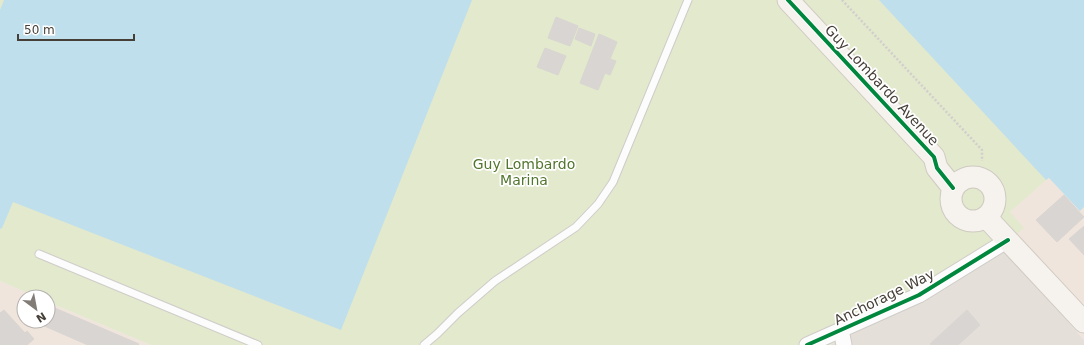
<svg xmlns="http://www.w3.org/2000/svg" width="1084" height="345" font-family="'DejaVu Sans',sans-serif">
  <style>
    .residential { fill: #e5dfd9 }
    .commercial { fill: #f0e5dc }
    .green { fill: #e2e9cd }
    .water { fill: #bfdfec }
    .building { fill: #d9d5d2; stroke: #d9d5d1 }
    .lines { fill: none; stroke-linecap: round; stroke-linejoin: round }
    .lane-casing { stroke: #cfccc9; stroke-width: 9 }
    .street-casing { stroke: #cfccc9; stroke-width: 17 }
    .secondary-casing { stroke: #d0cac2; stroke-width: 23 }
    .path { stroke: #d1cecb; stroke-width: 2.5; stroke-dasharray: 2 2; stroke-linecap: butt }
    .lane { stroke: #fdfcfc; stroke-width: 7 }
    .street { stroke: #fdfcfc; stroke-width: 15 }
    .secondary { stroke: #f6f3ef; stroke-width: 21 }
    .cycleway-casing { stroke: #fff; stroke-width: 6 }
    .cycleway { stroke: #00873e; stroke-width: 4 }
    .labels { text-anchor: middle; dominant-baseline: central; stroke-width: 3.5; stroke-linejoin: round; paint-order: stroke }
    .street-label { font-size: 14px; fill: #463f38; stroke: #fff }
    .park-label { font-size: 14px; fill: #52752e; stroke: #fff }
  </style>
  <rect width="100%" height="100%" fill="#f1eeeb"/>
  <path class="residential" d="M1003 246 1084 340V345H830L923 298Z"/>
  <g class="commercial">
    <path d="M1049 177 1080 210 1084 207V340L1004 246 1010 212Z"/>
    <path d="M0 281 37 297H24V321H48V302L151 345H0Z"/>
  </g>
  <path class="green" d="M0 0H897L1048 174 1046 180 1010 212 1024 228C967 278 897 311 830 345H151L48 302V297H37L0 281Z"/>
  <g class="water">
    <path d="M4 0H472L341 330 13 202 2 228 0 229V10Z"/>
    <path d="M879 0H1084V207L1080 211 1049 178 1046 180Z"/>
  </g>
  <g class="building">
    <path d="M556 17 578 26 570 46 548 38Z"/>
    <path d="M579 28 595 34 591 46 575 39Z"/>
    <path d="M599 34 617 42 610 59 616 61 610 75 605 73 598 90 580 83Z"/>
    <path d="M545 48 566 56 558 75 537 67Z"/>
    <path d="M1064 195 1084 217 1057 242 1036 220Z"/>
    <path d="M1084 226V255L1069 239Z"/>
    <path d="M50 306 139 344 138 345H88L42 325 44 321H48V311Z"/>
    <path d="M4 310 25 333 27 331 34 339 27 345H0V313Z"/>
    <path d="M967 310 980 325 958 345H931L930 344Z"/>
  </g>
  <g class="lines">
    <g class="lane-casing">
      <g id="lane">
        <path d="M39 254 258 345"/>
        <path d="M424 345 437 334 458 313 495 281 576 227 598 204 613 182 688 0"/>
      </g>
    </g>
    <g class="street-casing">
      <g id="street">
        <path d="M841 330 844 345"/>
        <path d="M807 345 919 295 1008 240"/>
      </g>
    </g>
    <g class="secondary-casing">
      <g id="secondary">
        <path d="M788 0 934 157 937 168 953 188"/>
        <circle cx="973" cy="199" r="22"/>
        <path d="M986 217 1084 322"/>
      </g>
    </g>
    <path class="path" d="M842 0 982 150V161"/>
    <use href="#lane" class="lane"/>
    <use href="#street" class="street"/>
    <use href="#secondary" class="secondary"/>
    <g class="cycleway-casing">
      <g id="cycleway">
        <path d="M788 0 934 157 937 168 953 188"/>
        <path d="M807 345 919 295 1008 240"/>
      </g>
    </g>
    <use href="#cycleway" class="cycleway"/>
  </g>
  <g class="labels">
    <g class="street-label">
      <text transform="translate(882 85) rotate(47)">Guy Lombardo Avenue</text>
      <text transform="translate(884 297) rotate(-26)">Anchorage Way</text>
    </g>
    <g class="park-label">
      <text x="524" y="164">Guy Lombardo<tspan x="524" dy="16">Marina</tspan></text>
    </g>
  </g>
  <g transform="translate(36 309) rotate(148)"><circle r="19" fill="#ffffff" stroke="#b5b2af"/>
  <path d="M0-3L7 15L0 10L-7 15Z" fill="#827c77"/>
  <text y="-6" font-size="11" font-weight="bold" text-anchor="middle" fill="#463f38">N</text>
  </g>
  <path d="M18 34v6h116v-6" fill="none" stroke="#463f38" stroke-width="2"/>
  <text x="24" y="34" font-size="12" fill="#463f38" stroke="#ffffff" stroke-width="3" paint-order="stroke">50 m</text>
</svg>
